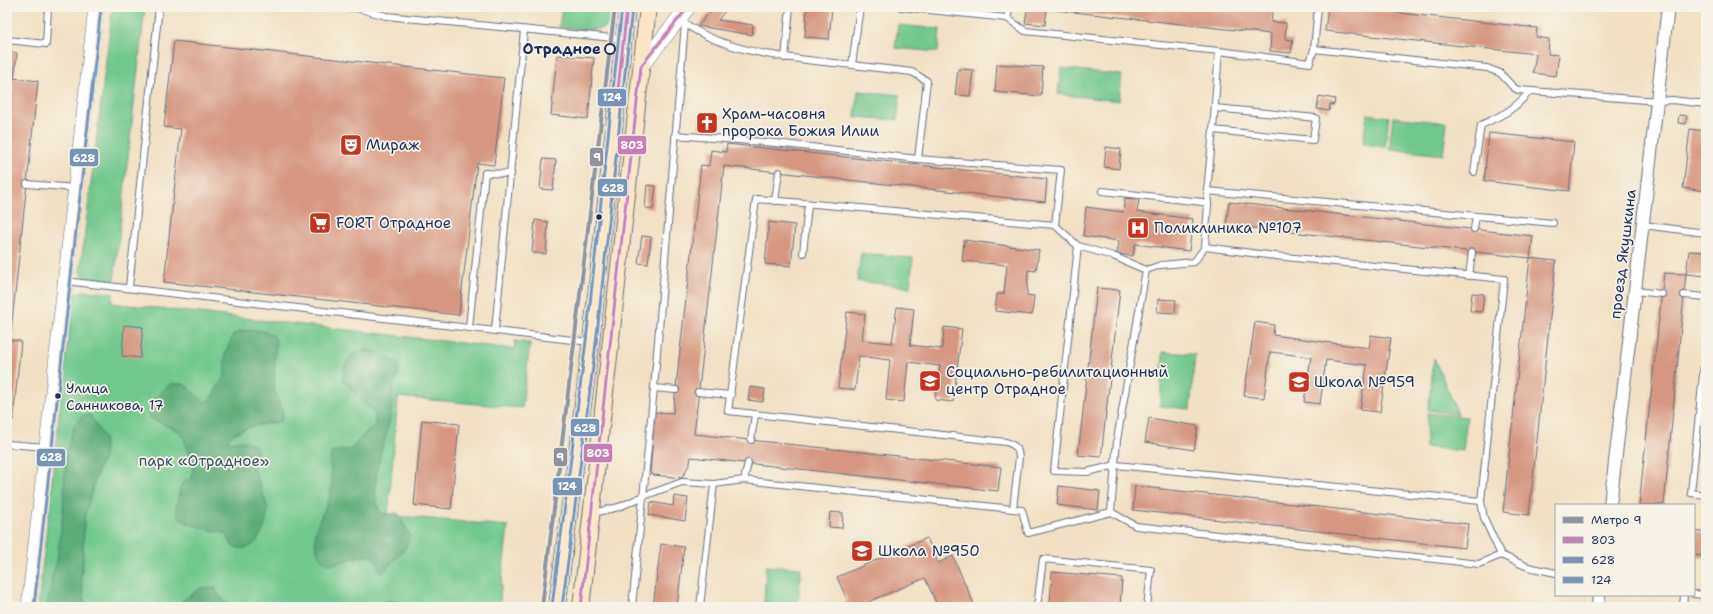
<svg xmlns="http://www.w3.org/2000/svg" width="1713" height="614" font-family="'Shantell Sans',sans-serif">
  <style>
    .green { fill: #71c88e; stroke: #467c76 }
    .forest { fill: #5cac79; stroke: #3c6e6c }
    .building { fill: #d6967f }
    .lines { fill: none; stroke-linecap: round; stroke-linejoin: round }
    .service-casing { stroke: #666d81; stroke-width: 8 }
    .minor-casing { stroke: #666d81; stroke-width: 14 }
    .tertiary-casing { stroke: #666d81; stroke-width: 16 }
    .secondary-casing { stroke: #666d81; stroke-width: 18 }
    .service { stroke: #fff; stroke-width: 6 }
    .minor { stroke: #fff; stroke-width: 12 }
    .tertiary { stroke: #fff; stroke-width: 15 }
    .secondary { stroke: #fde5c5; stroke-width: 16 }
    .bus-1-casing { stroke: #f7f3e8; stroke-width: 6 }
    .bus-2-casing { stroke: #f7f3e8; stroke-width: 6 }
    .bus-3-casing { stroke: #f7f3e8; stroke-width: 6 }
    .bus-1 { stroke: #c67fb5; stroke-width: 3 }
    .bus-2 { stroke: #7794b7; stroke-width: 3 }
    .bus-3 { stroke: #7794b7; stroke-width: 3 }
    .metro-1-casing { stroke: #f7f3e8; stroke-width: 7 }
    .metro-1 { stroke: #90939c; stroke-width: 4 }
    .stop-dot { fill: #f7f3e8; stroke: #1b2f5e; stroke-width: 2 }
    .bus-dot { fill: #1b2f5e; stroke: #f7f3e8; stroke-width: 1.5 }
    .labels { text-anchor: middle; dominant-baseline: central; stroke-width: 3.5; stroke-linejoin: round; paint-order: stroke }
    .bus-label { font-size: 14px; fill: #1b2f5e; stroke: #f7f3e8; text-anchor: start }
    .stop-label { font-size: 15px; font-weight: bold; fill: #1b2f5e; stroke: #f7f3e8; text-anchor: end }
    .poi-label { font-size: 15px; fill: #1b2f5e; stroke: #f7f3e8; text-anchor: start }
    .street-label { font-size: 15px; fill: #1b2f5e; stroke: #f7f3e8 }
    .park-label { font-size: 15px; fill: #30556a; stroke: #f7f3e8 }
    .line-badge { stroke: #f7f3e8; stroke-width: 1.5 }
    .badge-label { font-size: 11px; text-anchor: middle; font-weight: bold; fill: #fff }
  </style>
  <rect width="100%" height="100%" fill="#f7f3e8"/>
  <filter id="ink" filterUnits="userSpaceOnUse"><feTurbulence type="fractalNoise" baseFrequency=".025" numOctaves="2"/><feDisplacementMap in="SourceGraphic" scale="8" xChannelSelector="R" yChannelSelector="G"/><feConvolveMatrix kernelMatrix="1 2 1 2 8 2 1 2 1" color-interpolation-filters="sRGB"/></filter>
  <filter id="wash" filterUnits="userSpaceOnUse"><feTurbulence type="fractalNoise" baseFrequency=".012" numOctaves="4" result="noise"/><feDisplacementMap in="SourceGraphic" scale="16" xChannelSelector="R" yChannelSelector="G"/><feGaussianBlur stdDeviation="0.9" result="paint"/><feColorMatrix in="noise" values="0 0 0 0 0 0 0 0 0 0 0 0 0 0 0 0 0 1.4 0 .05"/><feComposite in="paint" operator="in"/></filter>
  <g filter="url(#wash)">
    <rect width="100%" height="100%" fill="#f1e0c3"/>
    <g class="green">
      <path d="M115 7H145L114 281 85 278 80 273 112 12Z"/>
      <path d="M562 7H612C612 11 612 16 611 20 605 36 572 28 559 27Z"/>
      <path d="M898 25 940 29 938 52 895 48Z"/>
      <path d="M1061 68 1122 75 1119 101 1058 94Z"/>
      <path d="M858 91 900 95 897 120 855 117Z"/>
      <path d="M1367 114 1389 117 1385 147 1363 144Z"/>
      <path d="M1393 117 1447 123 1443 155 1389 149Z"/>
      <path d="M861 253 913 258 910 287 857 281Z"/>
      <path d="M83 291 113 293 112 303 514 349 515 341 530 343 522 408 398 397 388 515 508 526 499 607H38L72 300 75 293Z"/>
      <path d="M1163 352 1195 354 1190 409 1160 406Z"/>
      <path d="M1434 358 1458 414 1428 410Z"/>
      <path d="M1428 413 1467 417 1463 451 1425 447Z"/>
      <path d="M766 566 801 568 798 607 764 605Z"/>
    </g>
    <g class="forest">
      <path d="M260 330 273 335 276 340 274 389 283 414 281 421C264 425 237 426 227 441 239 442 251 437 258 451L251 462 268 508C268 520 260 546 245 548 241 549 236 547 232 546L227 534 189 524 178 516 176 509 180 488 184 481 191 480C197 466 186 445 181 432L150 418C148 402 160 394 170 384H184L204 402 210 400 225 375V355L233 335 239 331Z"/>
      <path d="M367 350 374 351 398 363C401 373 395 380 393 389 391 401 392 412 389 423 382 453 369 481 379 511L384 514 398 513 410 536 405 549 381 574 377 561 371 556C366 556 361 556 356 557 348 559 336 565 329 564 322 562 319 556 317 550 310 527 326 513 331 492 334 478 327 464 332 452L351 449 364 434 375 427V414L342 379 345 365 353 353Z"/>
      <path d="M90 415 104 438 105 445 104 458 98 470 84 519 83 563 81 577 85 607H46L51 590 52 576 57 562 63 512 66 454 74 427 82 416Z"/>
      <path d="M201 588H215C223 603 227 606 244 607H174Z"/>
    </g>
    <g id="blocks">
      <g class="building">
        <path d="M714 7H728L718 20 753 25 752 35 698 26Z"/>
        <path d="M807 7H832L829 39 805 37Z"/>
        <path d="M1035 7H1273L1271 22 1286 23 1285 39 1293 40 1291 53 1270 51 1271 34 1047 9 1045 25 1025 23 1027 10H1035Z"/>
        <path d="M1328 7H1344L1537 28 1536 37 1549 39 1548 54 1559 55 1556 76 1533 73 1536 54 1325 31Z"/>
        <path d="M174 41 504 78 494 165 477 163 459 315 164 282 181 129 164 127Z"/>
        <path d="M7 52 17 53 14 78H7Z"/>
        <path d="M557 55 594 58 588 119 551 115Z"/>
        <path d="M997 64 1043 67 1041 96 995 92Z"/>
        <path d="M958 69 973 70 970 96 955 95Z"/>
        <path d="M14 78 38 81 10 340 21 341 13 420 7 419V146Z"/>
        <path d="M1319 96 1335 99 1334 105 1330 104 1329 111 1317 109Z"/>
        <path d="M1679 115 1687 116 1686 124 1678 123Z"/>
        <path d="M700 116 715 117 714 131 698 129Z"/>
        <path d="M1690 129 1706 131V191L1683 188Z"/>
        <path d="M1489 133 1574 142 1569 191 1484 181Z"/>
        <path d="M727 144 1047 179 1045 202 724 166 694 434 1001 467 998 491 691 457 690 463 682 478 654 475 650 473 655 412 673 413 701 165 709 166 711 150 726 152Z"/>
        <path d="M1106 147 1121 149 1119 169 1104 167Z"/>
        <path d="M543 159 556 160 553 190 540 189Z"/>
        <path d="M647 185 656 186 653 209 645 208Z"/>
        <path d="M1125 198 1139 199 1137 212 1193 219 1189 251 1135 244 1133 256 1117 254 1119 241 1083 236 1086 207 1123 212Z"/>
        <path d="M1229 202 1533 236 1530 258 1226 225Z"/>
        <path d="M535 220 548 222 546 254 532 253Z"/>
        <path d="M769 222 795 225 791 266 765 264Z"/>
        <path d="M642 236 651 237 648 264 638 263Z"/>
        <path d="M964 240 1039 250 1036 271 1028 270 1027 295 1034 296 1032 315 995 311 997 294H1004L1007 265 962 261Z"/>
        <path d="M1689 251 1706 252V276L1686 274Z"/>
        <path d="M1530 258 1556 261 1529 515 1503 512Z"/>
        <path d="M1664 273 1686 274 1664 505H1639Z"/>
        <path d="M1097 288 1120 290 1101 457 1078 455Z"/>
        <path d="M1472 293 1484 294 1482 312 1470 311Z"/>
        <path d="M1158 299 1176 300 1175 313 1157 312Z"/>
        <path d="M897 307 914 309 910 345 942 349 944 327 962 329 953 402 935 400 940 366 908 362 904 402 886 400 890 360 859 356 855 390 838 388 847 312 865 314 862 340 892 343Z"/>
        <path d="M1255 322 1274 325 1273 335 1369 348 1371 335 1391 338 1380 412 1360 410 1367 365 1326 360 1320 404 1304 402 1311 357 1270 352 1264 398 1244 396Z"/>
        <path d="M124 325 143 327 140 358 122 356Z"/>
        <path d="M750 387 765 389 763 402 748 400Z"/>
        <path d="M1149 418 1198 426 1194 450 1145 442Z"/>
        <path d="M422 420 459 424 451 509 414 505Z"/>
        <path d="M1059 486 1100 491 1098 510 1057 505Z"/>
        <path d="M1135 486 1468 524 1465 548 1133 510Z"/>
        <path d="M674 496 688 498 685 521 649 515 651 502 673 506Z"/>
        <path d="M830 512 843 513 842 528 829 527Z"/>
        <path d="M1694 531 1706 533V557L1694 555Z"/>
        <path d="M927 538 938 563 953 556 975 607H938L925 578 863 604 865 607H836L848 602 837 577Z"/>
        <path d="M661 544 684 547 677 607H653Z"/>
        <path d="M1052 572 1122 578 1120 607H1076L1050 604Z"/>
        <path d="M389 603 411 606V607H388Z"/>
      </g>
    </g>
  </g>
  <g filter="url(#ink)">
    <use href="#blocks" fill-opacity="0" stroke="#666d81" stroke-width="1"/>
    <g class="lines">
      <g class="service-casing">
        <g id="service">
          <path d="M342 7 357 8 386 16 624 39"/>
          <path d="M901 7 1007 18"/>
          <path d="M1010 7 1007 18 1025 31 1219 51 1213 130 1207 191"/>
          <path d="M683 22C727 55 799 59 852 65L860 7"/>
          <path d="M7 40 46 44 48 7"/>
          <path d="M1314 49 1318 7"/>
          <path d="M1219 51 1310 63 1314 49 1487 68 1500 73 1513 87 1518 90 1658 101 1672 100 1706 104"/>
          <path d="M785 58 790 7"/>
          <path d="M852 65 912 72 927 81 918 159"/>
          <path d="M1213 130 1313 140 1316 118 1215 108"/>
          <path d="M675 135 775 143 918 159 1061 170 1055 225"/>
          <path d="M1474 172 1481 125C1503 115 1514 110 1530 91"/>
          <path d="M27 184 75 188"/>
          <path d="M1102 191 1202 202 1208 204"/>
          <path d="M775 201 779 172"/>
          <path d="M1643 225 1706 233"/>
          <path d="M1474 229 1476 216"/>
          <path d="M1078 246 1113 256 1146 270"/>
          <path d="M1205 247 1275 256 1504 279 1481 501"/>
          <path d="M803 253 808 205"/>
          <path d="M1469 276 1472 252"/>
          <path d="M65 281 590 342"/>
          <path d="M129 287 159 7"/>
          <path d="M1635 291 1662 294"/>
          <path d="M1684 295 1706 297"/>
          <path d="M469 327 485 173 511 174"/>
          <path d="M495 330 524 30"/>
          <path d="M1706 345 1691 493 1706 495"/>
          <path d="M654 388 676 390"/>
          <path d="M698 392 731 395"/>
          <path d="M751 440 755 415"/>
          <path d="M7 444 47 447"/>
          <path d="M744 480 748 463"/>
          <path d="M1013 509 1019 457C1018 448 1015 445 1006 442L728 411 756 199 1055 225 1078 246 1054 471 1087 472 1116 465 1481 501 1484 518 1501 555 1528 567 1556 573"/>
          <path d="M1111 512 1117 440 1146 270 1161 265 1194 262 1205 247 1208 204 1207 191 1553 223"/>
          <path d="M593 513 619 507 644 496 682 482 714 484 744 480 1022 510 1028 533 1111 512 1136 526 1479 564 1501 555"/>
          <path d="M1694 594 1706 595"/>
          <path d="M632 607 654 388 685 24"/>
          <path d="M700 607 714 484"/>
          <path d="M1037 607 1043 559 1151 570 1147 607"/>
          <path d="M1683 607 1684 595"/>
        </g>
      </g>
      <g class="minor-casing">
        <g id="minor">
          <path d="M1610 505 1668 7"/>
          <path d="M1598 607 1599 595"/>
        </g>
      </g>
      <g class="tertiary-casing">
        <g id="tertiary">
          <path d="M641 66 688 7"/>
          <path d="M29 607 96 7"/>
        </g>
      </g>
      <g class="secondary-casing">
        <g id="secondary">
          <path d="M557 607 591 342 627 7"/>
          <path d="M581 607 648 7"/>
        </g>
      </g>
      <use href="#service" class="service"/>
      <use href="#minor" class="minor"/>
      <use href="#tertiary" class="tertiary"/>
      <use href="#secondary" class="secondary"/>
      <g class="bus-1-casing">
        <g id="bus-1">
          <path d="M617 99 627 7"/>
          <path d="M581 607 641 66 688 7"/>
        </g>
      </g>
      <g class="bus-2-casing">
        <g id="bus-2">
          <path d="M34 607 101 8"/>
          <path d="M562 607 596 343 632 8"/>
        </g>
      </g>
      <g class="bus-3-casing">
        <path id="bus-3" d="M552 606 586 341 622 7"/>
      </g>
      <use href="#bus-1" class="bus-1"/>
      <use href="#bus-2" class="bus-2"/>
      <use href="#bus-3" class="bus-3"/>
      <g class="metro-1-casing">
        <path id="metro-1" d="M542 607 615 7"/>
      </g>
      <use href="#metro-1" class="metro-1"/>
    </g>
  </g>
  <defs>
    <g id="church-square" transform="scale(1.15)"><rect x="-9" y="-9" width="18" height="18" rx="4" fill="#c8321e" stroke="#f7f3e8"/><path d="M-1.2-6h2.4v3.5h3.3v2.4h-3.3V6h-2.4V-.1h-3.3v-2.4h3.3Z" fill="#fff"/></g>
    <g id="theatre-square" transform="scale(1.15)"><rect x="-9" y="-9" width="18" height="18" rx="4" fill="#c8321e" stroke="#f7f3e8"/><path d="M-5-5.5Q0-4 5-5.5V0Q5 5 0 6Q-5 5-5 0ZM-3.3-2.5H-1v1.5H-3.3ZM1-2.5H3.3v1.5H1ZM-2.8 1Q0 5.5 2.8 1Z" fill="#fff"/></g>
    <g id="supermarket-square" transform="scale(1.15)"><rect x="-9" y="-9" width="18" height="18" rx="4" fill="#c8321e" stroke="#f7f3e8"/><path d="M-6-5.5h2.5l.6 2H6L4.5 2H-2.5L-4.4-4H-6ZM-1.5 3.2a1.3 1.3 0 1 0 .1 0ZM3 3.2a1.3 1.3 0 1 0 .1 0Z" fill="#fff"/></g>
    <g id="hospital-square" transform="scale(1.15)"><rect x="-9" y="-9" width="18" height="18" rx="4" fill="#c8321e" stroke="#f7f3e8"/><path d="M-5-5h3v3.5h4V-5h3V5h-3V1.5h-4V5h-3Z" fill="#fff"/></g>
    <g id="school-square" transform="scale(1.15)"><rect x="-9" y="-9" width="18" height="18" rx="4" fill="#c8321e" stroke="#f7f3e8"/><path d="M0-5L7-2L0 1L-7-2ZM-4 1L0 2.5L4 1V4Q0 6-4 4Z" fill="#fff"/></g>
  </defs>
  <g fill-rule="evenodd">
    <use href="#church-square" x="707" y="123"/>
    <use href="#theatre-square" x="351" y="145"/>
    <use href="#supermarket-square" x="320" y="223"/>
    <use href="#hospital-square" x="1138" y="228"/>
    <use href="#school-square" x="930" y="381"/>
    <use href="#school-square" x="1299" y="382"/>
    <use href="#school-square" x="862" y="551"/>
  </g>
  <circle class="stop-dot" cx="610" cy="49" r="5"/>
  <g class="bus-dot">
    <circle cx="599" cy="217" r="3.5"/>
    <circle cx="58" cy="396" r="3.5"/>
  </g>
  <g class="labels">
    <g class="bus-label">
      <text x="66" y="388">Улица<tspan x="66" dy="17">Санникова, 17</tspan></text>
    </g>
    <g class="stop-label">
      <text x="601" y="49">Отрадное</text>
    </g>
    <g class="poi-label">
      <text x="722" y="114">Храм-часовня<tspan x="722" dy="17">пророка Божия Илии</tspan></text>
      <text x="366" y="145">Мираж</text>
      <text x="336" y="223">FORT Отрадное</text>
      <text x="1154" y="228">Поликлиника №107</text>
      <text x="946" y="372">Социально-ребилитационный<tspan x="946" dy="17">центр Отрадное</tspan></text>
      <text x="1314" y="382">Школа №959</text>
      <text x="878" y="551">Школа №950</text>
    </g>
    <g class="street-label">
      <text transform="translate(1623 254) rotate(-83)">проезд Якушкина</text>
    </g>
    <g class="park-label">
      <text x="204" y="461">парк «Отрадное»</text>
    </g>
  </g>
  <g class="line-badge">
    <rect x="597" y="88" width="30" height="19" rx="4" fill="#7794b7"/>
    <rect x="617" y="135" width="30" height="20" rx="4" fill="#c67fb5"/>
    <rect x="589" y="147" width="15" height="20" rx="4" fill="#90939c"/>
    <rect x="69" y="148" width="30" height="19" rx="4" fill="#7794b7"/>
    <rect x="597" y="178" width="31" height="19" rx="4" fill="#7794b7"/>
    <rect x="570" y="418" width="30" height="19" rx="4" fill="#7794b7"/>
    <rect x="583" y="443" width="30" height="20" rx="4" fill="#c67fb5"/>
    <rect x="553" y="447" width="15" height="20" rx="4" fill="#90939c"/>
    <rect x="36" y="448" width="30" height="19" rx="4" fill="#7794b7"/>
    <rect x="552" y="477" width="31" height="19" rx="4" fill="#7794b7"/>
  </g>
  <g class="badge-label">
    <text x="612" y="101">124</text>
    <text x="632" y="149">803</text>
    <text x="597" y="161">9</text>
    <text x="84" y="162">628</text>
    <text x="613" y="192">628</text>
    <text x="585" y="432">628</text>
    <text x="598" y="457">803</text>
    <text x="560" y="461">9</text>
    <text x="51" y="461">628</text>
    <text x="567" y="490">124</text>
  </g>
  <rect width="1713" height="614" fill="none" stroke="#f7f3e8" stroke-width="24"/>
  <rect x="1555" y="504" width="140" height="92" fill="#f7f3e8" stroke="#9fa5b1"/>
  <rect x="1563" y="517" width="20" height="6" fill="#90939c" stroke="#9fa5b1"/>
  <text x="1591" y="524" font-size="12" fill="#1b2f5e">Метро 9</text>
  <rect x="1563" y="537" width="20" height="6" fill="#c67fb5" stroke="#9fa5b1"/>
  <text x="1591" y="544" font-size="12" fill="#1b2f5e">803</text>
  <rect x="1563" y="557" width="20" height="6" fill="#7794b7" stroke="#9fa5b1"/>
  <text x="1591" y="564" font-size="12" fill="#1b2f5e">628</text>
  <rect x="1563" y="577" width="20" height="6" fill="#7794b7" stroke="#9fa5b1"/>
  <text x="1591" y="584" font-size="12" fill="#1b2f5e">124</text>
</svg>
